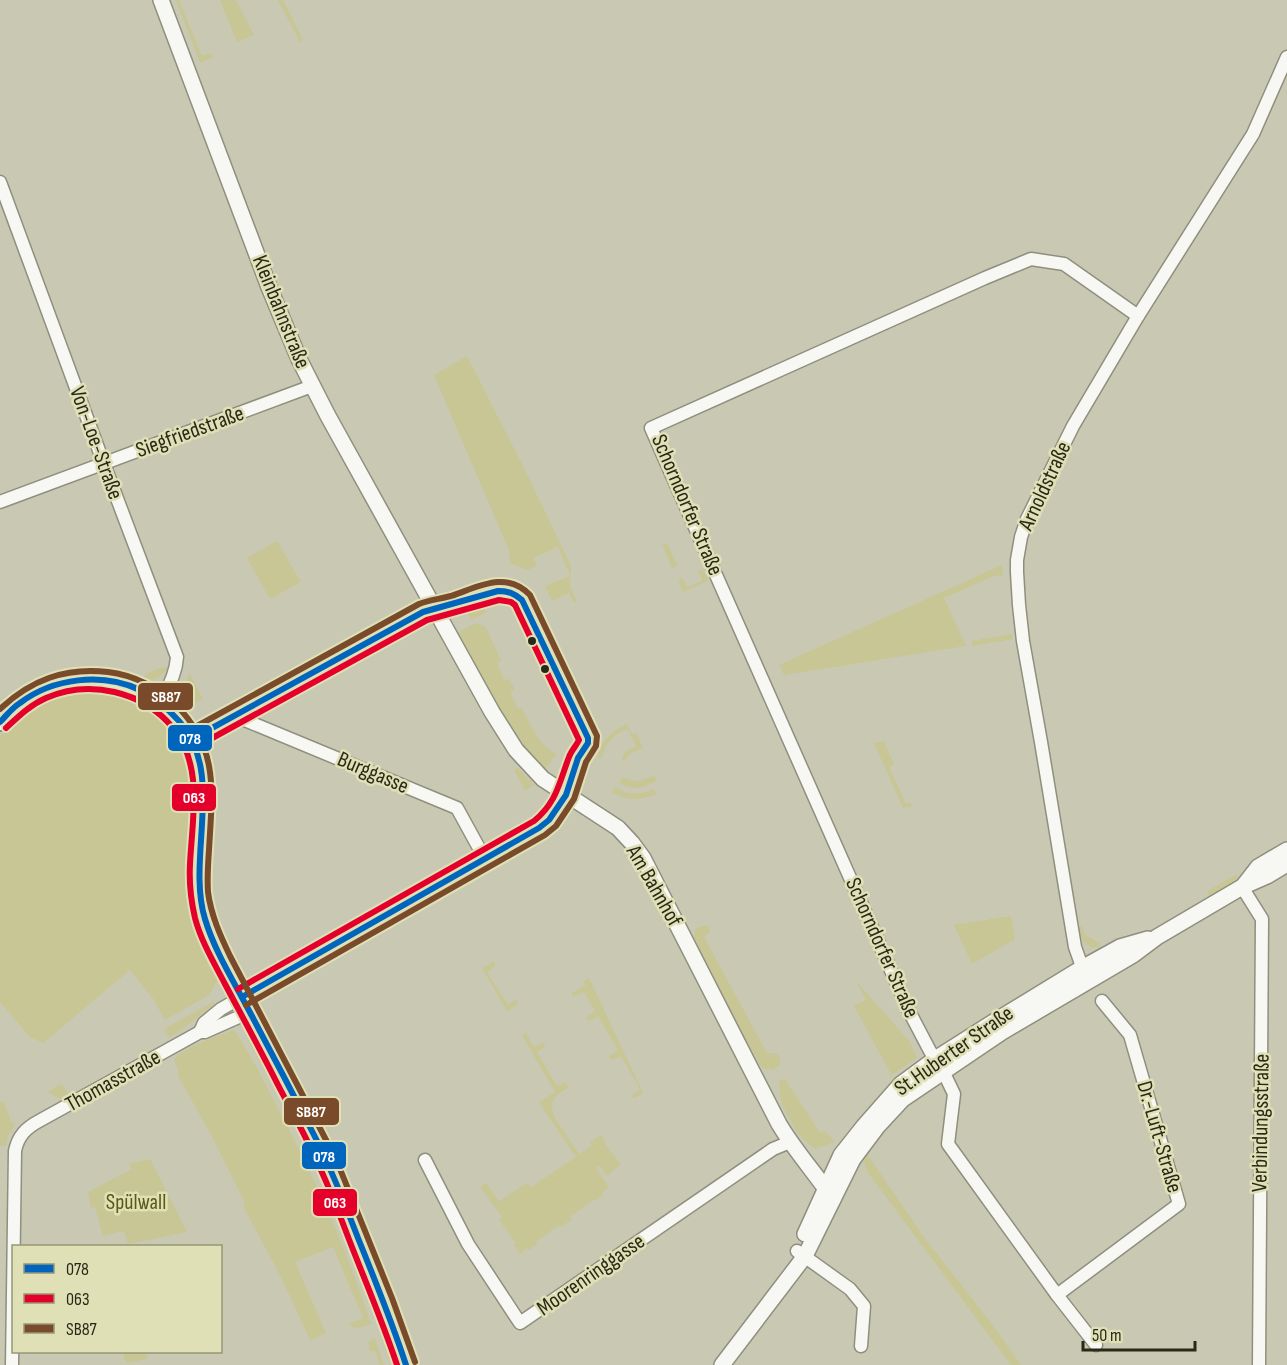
<svg xmlns="http://www.w3.org/2000/svg" width="1287" height="1365" font-family="'Sofia Sans Condensed',sans-serif">
  <style>
    .green { fill: #c7c694 }
    .lines { fill: none; stroke-linecap: round; stroke-linejoin: round }
    .minor-casing { stroke: #8f8f7e; stroke-width: 15 }
    .tertiary-casing { stroke: #8f8f7e; stroke-width: 18 }
    .secondary-casing { stroke: #8f8f7e; stroke-width: 20 }
    .minor { stroke: #f7f7f4; stroke-width: 12 }
    .tertiary { stroke: #f7f7f4; stroke-width: 15 }
    .secondary { stroke: #f7f7f4; stroke-width: 16 }
    .bus-1-casing { stroke: #e0e0b6; stroke-width: 10 }
    .bus-2-casing { stroke: #e0e0b6; stroke-width: 10 }
    .bus-3-casing { stroke: #e0e0b6; stroke-width: 10 }
    .bus-1 { stroke: #0065bd; stroke-width: 6 }
    .bus-2 { stroke: #e4002b; stroke-width: 6 }
    .bus-3 { stroke: #7a4b2a; stroke-width: 6 }
    .bus-dot { fill: #292919; stroke: #e0e0b6; stroke-width: 2 }
    .labels { text-anchor: middle; dominant-baseline: central; stroke-width: 5; stroke-linejoin: round; paint-order: stroke }
    .street-label { font-size: 22px; fill: #292919; stroke: #e0e0b6 }
    .park-label { font-size: 22px; fill: #5b5913; stroke: #e0e0b6 }
    .line-badge { stroke: #e0e0b6; stroke-width: 2 }
    .badge-label { font-size: 16px; text-anchor: middle; font-weight: bold; fill: #fff }
  </style>
  <rect width="100%" height="100%" fill="#c9c9b3"/>
  <g class="green">
    <path d="M176 0H179L202 56 212 53V58L200 63Z"/>
    <path d="M220 0H236L254 35 237 42Z"/>
    <path d="M278 0H283L303 40 300 42Z"/>
    <path d="M467 356 526 472 571 566 570 585 577 602 574 603 569 593 552 601 545 586 570 576 558 547 533 558 537 566 527 570 510 563 509 550 434 375Z"/>
    <path d="M277 541 301 582 270 599 247 558Z"/>
    <path d="M667 543 677 565 672 568 662 545Z"/>
    <path d="M1002 565 1003 575 991 577 944 598 966 646 784 675 779 665Z"/>
    <path d="M703 569 708 581 683 592 679 583 680 578 682 577 687 587 702 581 698 571Z"/>
    <path d="M473 605 481 607 487 612 471 620 465 607Z"/>
    <path d="M476 623 486 627 501 661 497 663 504 680 509 679 515 690 510 692 518 709 522 708C531 725 538 745 557 754L546 768C507 734 482 678 457 633Z"/>
    <path d="M1012 634 1013 639 972 646V641Z"/>
    <path d="M168 667C162 679 154 680 142 679 147 671 158 668 168 667Z"/>
    <path d="M190 674 203 699 184 706 183 698 188 676Z"/>
    <path d="M89 687C98 688 107 688 116 690 167 704 195 744 194 796 193 826 186 857 189 888 192 919 208 946 221 974L209 995 165 1020 154 1000 130 970 43 1043 30 1037 0 1002V737C22 705 51 690 89 687Z"/>
    <path d="M627 724 632 734 636 733 643 748 629 754 626 760H622L624 753 636 746 628 729C613 734 605 743 602 758H598C601 740 611 731 627 724Z"/>
    <path d="M884 741 894 765 889 767 906 804 911 803 912 806 903 808 874 743Z"/>
    <path d="M518 768 534 785 525 791 514 770Z"/>
    <path d="M654 776 657 781C642 788 634 791 619 783L623 777C634 784 643 780 654 776Z"/>
    <path d="M615 787C629 796 639 795 654 789L656 794C640 801 628 801 612 792Z"/>
    <path d="M1237 874 1238 877 1231 884 1211 898 1207 893 1209 890Z"/>
    <path d="M1011 916 1015 939 972 964 954 925Z"/>
    <path d="M1082 924 1084 934 1101 944 1094 948C1083 944 1081 939 1079 928Z"/>
    <path d="M707 925 710 932 704 937 767 1053H776L780 1058V1065L773 1070 762 1068 716 986 694 937 696 928Z"/>
    <path d="M311 945 313 948 264 976 262 972 296 954 297 955 301 953V951Z"/>
    <path d="M493 962H495V966L487 972 508 1005 516 1000 518 1002V1004L507 1011 482 968Z"/>
    <path d="M589 978 643 1093 635 1098H633L632 1095 640 1089 621 1056 612 1060 609 1058 610 1055 618 1050 598 1016 590 1021 587 1020V1017L595 1011 584 992 574 997 572 995V993L586 985 583 981Z"/>
    <path d="M856 981 910 1042 917 1058 889 1077 891 1074 854 1006 866 1000Z"/>
    <path d="M213 1002 214 1004 192 1022 170 1038 164 1029Z"/>
    <path d="M234 1030C252 1057 266 1085 281 1114 316 1181 348 1251 371 1324L357 1328 350 1326 349 1324 363 1318 333 1247 295 1262 326 1333 310 1340 282 1279 243 1206 245 1203 211 1135 177 1074 179 1073 174 1060C181 1048 220 1035 234 1030Z"/>
    <path d="M526 1033 534 1047 542 1043H544L545 1047 537 1052 557 1086 565 1082 568 1086V1088C545 1100 550 1112 563 1130 568 1138 574 1146 579 1154L592 1146 590 1142 601 1135 606 1142 605 1144 621 1164 607 1176 599 1165 596 1168 609 1187 602 1193 603 1195 595 1201 593 1200 570 1217 572 1219 561 1227 559 1225 536 1242 537 1244 529 1250 527 1248 520 1254 514 1245 516 1243 499 1220 502 1217 480 1187 486 1183 499 1201 527 1183 531 1187 576 1157 539 1102 555 1092 522 1035Z"/>
    <path d="M254 1036 281 1087 332 1191 381 1317 377 1321 338 1218 300 1136 248 1040Z"/>
    <path d="M785 1079 820 1133 825 1131 835 1142 815 1149 798 1134 781 1103 779 1080Z"/>
    <path d="M59 1085H63L69 1096 61 1099 48 1093V1092Z"/>
    <path d="M0 1102H4L11 1121 15 1125 8 1136 6 1146H0Z"/>
    <path d="M867 1154 926 1240 992 1324 1021 1365H1011L866 1170 864 1160Z"/>
    <path d="M150 1159 187 1232 128 1244 124 1231 103 1236 95 1207 91 1208 88 1192 132 1169 129 1164Z"/>
    <path d="M381 1336 388 1338 398 1365H391Z"/>
    <path d="M375 1338 384 1365H380L375 1351H370L368 1342Z"/>
    <path d="M123 1352H153L146 1353 147 1359 127 1363 125 1361Z"/>
  </g>
  <g class="lines">
    <g class="minor-casing">
      <g id="minor">
        <path d="M0 182 104 464 177 657C176 674 168 687 161 702"/>
        <path d="M0 502 312 386"/>
        <path d="M235 716 457 808 485 859"/>
        <path d="M1242 887 1262 919 1259 1365"/>
        <path d="M1085 975 1075 947 1041 742 1023 641 1019 605 1017 572V560L1021 537 1027 519 1073 426 1138 316 1253 134 1287 57"/>
        <path d="M200 1032 204 1023 221 1009 242 997"/>
        <path d="M425 1160 468 1244 520 1323 773 1149 790 1142"/>
        <path d="M797 1251 850 1289 864 1306 861 1346"/>
        <path d="M1057 1295 1179 1204 1130 1035 1102 1001"/>
        <path d="M1096 1345 1057 1295 948 1144 954 1094 943 1071 930 1051 909 1011 651 428 985 278 1031 259 1064 264 1138 316"/>
        <path d="M12 1365 15 1151C18 1136 26 1128 39 1121L200 1032H205L250 1012"/>
      </g>
    </g>
    <g class="tertiary-casing">
      <g id="tertiary">
        <path d="M161 0 269 287 299 359 328 416 492 712 516 750 543 779 618 828 632 843 643 858 779 1124C795 1151 816 1174 833 1199"/>
        <path d="M192 739 423 612 434 608"/>
        <path d="M1244 885 1258 867 1287 850"/>
        <path d="M242 997 539 828 549 820 566 795"/>
        <path d="M805 1234 841 1155 864 1126 901 1084 935 1059 995 1021 1082 968 1120 947 1148 939"/>
        <path d="M722 1365 805 1256 853 1159 877 1127 903 1099 1002 1032 1133 955 1157 937 1242 887 1267 876 1287 864"/>
      </g>
    </g>
    <g class="secondary-casing">
      <path id="secondary" d="M0 722C46 665 136 665 181 723 226 779 185 853 204 916 211 940 224 963 236 986 253 1018 270 1050 287 1082 300 1109 315 1135 328 1163 339 1187 348 1213 358 1238 375 1280 392 1322 406 1365"/>
    </g>
    <use href="#minor" class="minor"/>
    <use href="#tertiary" class="tertiary"/>
    <use href="#secondary" class="secondary"/>
    <g class="bus-1-casing">
      <g id="bus-1">
        <path d="M0 722C6 716 12 708 20 703 53 678 102 672 140 690 155 697 168 709 179 721 226 773 186 857 205 919 214 949 231 977 246 1005 269 1048 291 1090 313 1133 331 1167 344 1202 358 1238 375 1280 392 1322 406 1365"/>
        <path d="M192 739 423 612 498 591C508 591 514 593 522 600L588 738V743L578 758 566 795 549 820 539 828 242 997"/>
      </g>
    </g>
    <g class="bus-2-casing">
      <g id="bus-2">
        <path d="M6 728C18 717 30 705 46 698 89 679 143 691 173 728 204 766 192 819 190 864 189 882 191 901 195 918 201 941 214 963 225 984 243 1018 261 1051 278 1085 292 1112 307 1138 319 1166 331 1191 340 1216 350 1242 366 1283 383 1323 397 1365"/>
        <path d="M196 747 427 620 499 600 511 602 515 605 579 740C576 746 571 751 569 757 559 783 557 802 534 821L238 989"/>
      </g>
    </g>
    <g class="bus-3-casing">
      <g id="bus-3">
        <path d="M0 709C31 680 65 667 108 672 133 675 158 687 176 705 220 749 212 794 209 850 208 864 207 878 208 892 211 915 220 935 230 956L336 1159 392 1298 415 1362"/>
        <path d="M188 731 419 604C429 600 440 599 451 596 478 587 506 570 530 595L597 736 596 746 586 762 574 799 556 826 545 835 246 1005"/>
      </g>
    </g>
    <use href="#bus-1" class="bus-1"/>
    <use href="#bus-2" class="bus-2"/>
    <use href="#bus-3" class="bus-3"/>
  </g>
  <g class="bus-dot">
    <circle cx="532" cy="641" r="5"/>
    <circle cx="545" cy="669" r="5"/>
  </g>
  <g class="labels">
    <g class="street-label">
      <text transform="translate(281 312) rotate(68)">Kleinbahnstraße</text>
      <text transform="translate(190 432) rotate(-20)">Siegfriedstraße</text>
      <text transform="translate(96 443) rotate(70)">Von-Loe-Straße</text>
      <text transform="translate(1045 486) rotate(-65)">Arnoldstraße</text>
      <text transform="translate(687 505) rotate(67)">Schorndorfer Straße</text>
      <text transform="translate(373 773) rotate(23)">Burggasse</text>
      <text transform="translate(654 886) rotate(60)">Am Bahnhof</text>
      <text transform="translate(882 948) rotate(66)">Schorndorfer Straße</text>
      <text transform="translate(954 1051) rotate(-35)">St.Huberter Straße</text>
      <text transform="translate(113 1081) rotate(-29)">Thomasstraße</text>
      <text transform="translate(1261 1123) rotate(-89)">Verbindungsstraße</text>
      <text transform="translate(1159 1137) rotate(74)">Dr.-Luft-Straße</text>
      <text transform="translate(591 1275) rotate(-35)">Moorenringgasse</text>
    </g>
    <g class="park-label">
      <text x="136" y="1202">Spülwall</text>
    </g>
  </g>
  <g class="line-badge">
    <rect x="137" y="682" width="57" height="29" rx="6" fill="#7a4b2a"/>
    <rect x="167" y="724" width="46" height="28" rx="6" fill="#0065bd"/>
    <rect x="171" y="783" width="46" height="29" rx="6" fill="#e4002b"/>
    <rect x="283" y="1097" width="57" height="29" rx="6" fill="#7a4b2a"/>
    <rect x="301" y="1141" width="46" height="29" rx="6" fill="#0065bd"/>
    <rect x="312" y="1188" width="46" height="29" rx="6" fill="#e4002b"/>
  </g>
  <g class="badge-label">
    <text x="166" y="702">SB87</text>
    <text x="190" y="744">078</text>
    <text x="194" y="803">063</text>
    <text x="311" y="1117">SB87</text>
    <text x="324" y="1162">078</text>
    <text x="335" y="1208">063</text>
  </g>
  <rect x="12" y="1245" width="210" height="108" fill="#e0e0b6" stroke="#979777" stroke-width="1.5"/>
  <rect x="24" y="1264" width="30" height="9" fill="#0065bd" stroke="#979777" stroke-width="1.5"/>
  <text x="66" y="1275" font-size="18" fill="#292919">078</text>
  <rect x="24" y="1294" width="30" height="9" fill="#e4002b" stroke="#979777" stroke-width="1.5"/>
  <text x="66" y="1305" font-size="18" fill="#292919">063</text>
  <rect x="24" y="1324" width="30" height="9" fill="#7a4b2a" stroke="#979777" stroke-width="1.5"/>
  <text x="66" y="1335" font-size="18" fill="#292919">SB87</text>
  <path d="M1083 1341v9h112v-9" fill="none" stroke="#292919" stroke-width="3"/>
  <text x="1092" y="1341" font-size="18" fill="#292919" stroke="#e0e0b6" stroke-width="4.5" paint-order="stroke">50 m</text>
</svg>
